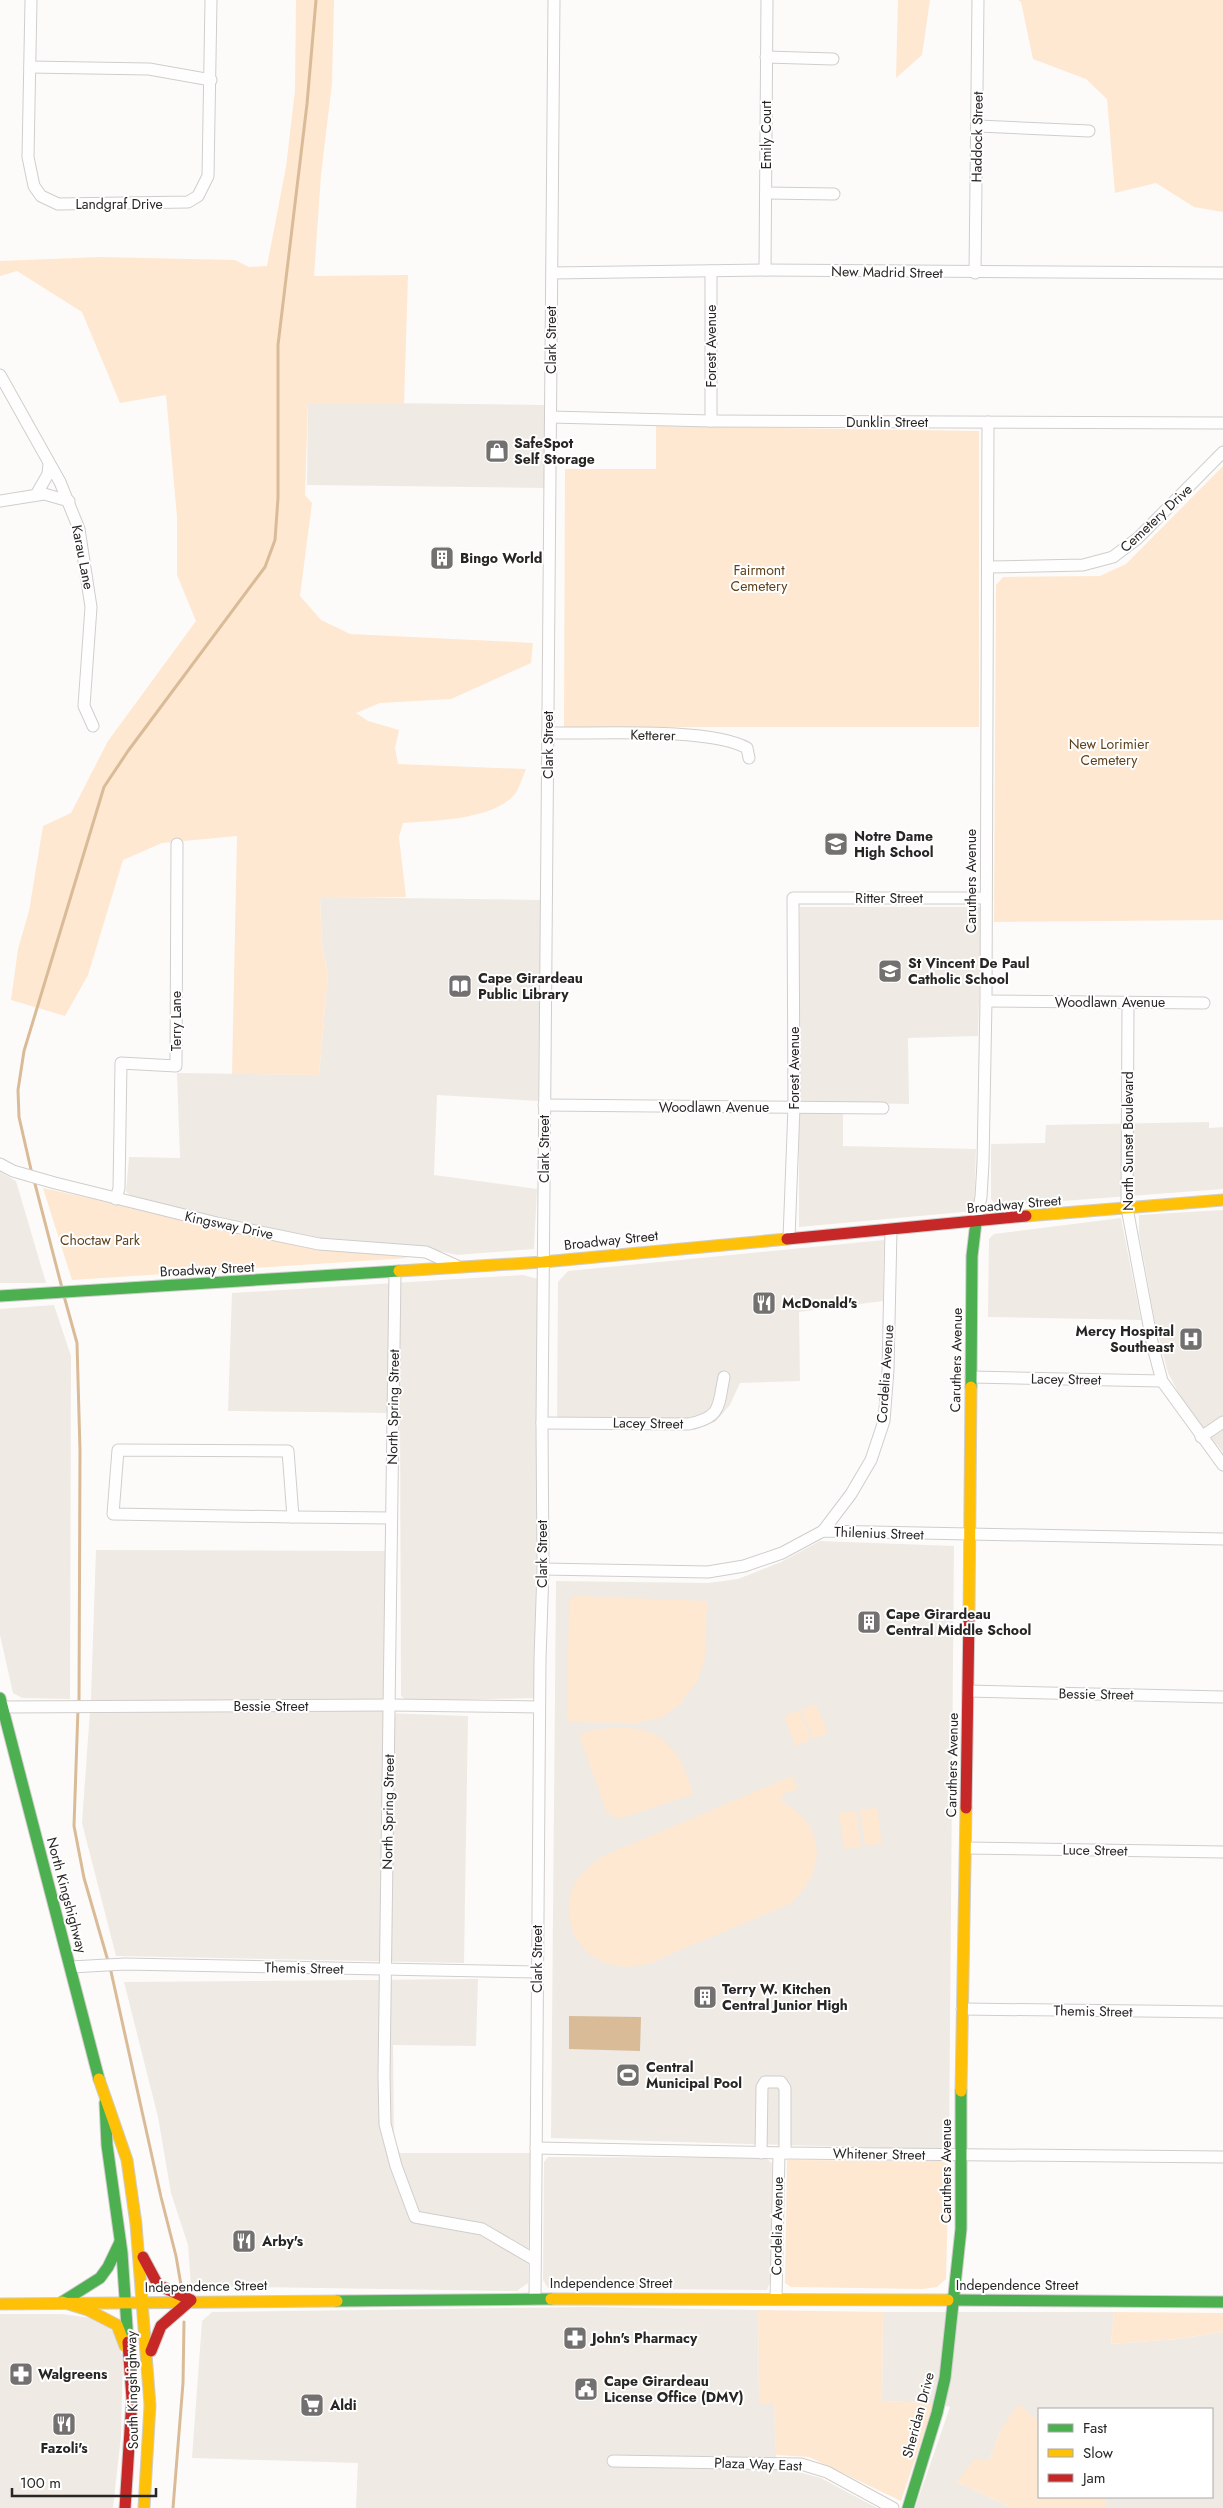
<svg xmlns="http://www.w3.org/2000/svg" width="1223" height="2508" font-family="Jost,sans-serif">
  <style>
    .built { fill: #efeae4 }
    .green { fill: #fee8d1 }
    .water { fill: #dabb98 }
    .lines { fill: none; stroke-linecap: round; stroke-linejoin: round }
    .stream { stroke: #dabb98; stroke-width: 3 }
    .street-casing { stroke: #d0cecc; stroke-width: 13 }
    .fast-casing { stroke: #d0cecc; stroke-width: 13 }
    .slow-casing { stroke: #d0cecc; stroke-width: 13 }
    .jam-casing { stroke: #d0cecc; stroke-width: 13 }
    .street { stroke: #fffefe; stroke-width: 11 }
    .fast { stroke: #4caf50; stroke-width: 11 }
    .slow { stroke: #ffc107; stroke-width: 11 }
    .jam { stroke: #c62828; stroke-width: 11 }
    .labels { text-anchor: middle; dominant-baseline: central; stroke-width: 4; stroke-linejoin: round; paint-order: stroke }
    .street-label { font-size: 14px; fill: #282625; stroke: #fff }
    .poi-label { font-size: 14px; font-weight: bold; fill: #282625; stroke: #fff; text-anchor: start }
    .park-label { font-size: 14px; fill: #5f411b; stroke: #fff }
  </style>
  <rect width="100%" height="100%" fill="#fdfbf9"/>
  <g class="built">
    <path d="M308 402 546 405 544 488 307 485Z"/>
    <path d="M320 897 541 900 538 1101 437 1095 434 1175 537 1189 534 1249 457 1255 420 1247 311 1237 209 1216 134 1198 126 1192 129 1157 180 1158 177 1073 319 1075 328 974 322 945Z"/>
    <path d="M800 907H982L978 1036 908 1038 909 1104 800 1102Z"/>
    <path d="M843 1112V1146L976 1149 974 1211 799 1227V1113Z"/>
    <path d="M1209 1122V1128L1223 1127V1189L996 1206 991 1199V1144L1045 1143 1046 1125Z"/>
    <path d="M0 1172 16 1181 46 1283H0Z"/>
    <path d="M1223 1210V1452L1187 1409 1168 1373 1155 1322 1139 1233V1215Z"/>
    <path d="M1121 1218 1141 1320 988 1317 989 1239 994 1234Z"/>
    <path d="M884 1240 883 1301 799 1312 800 1381 740 1383 730 1405 715 1422 690 1427 557 1428 558 1282 568 1271Z"/>
    <path d="M523 1275 538 1279 535 1698 407 1701 401 1696 400 1418 388 1413 228 1411 232 1293Z"/>
    <path d="M54 1305 71 1356 70 1699 22 1698 13 1693 0 1635V1309Z"/>
    <path d="M820 1541 954 1546 949 2150 551 2138 556 1581 708 1583 738 1579 781 1562Z"/>
    <path d="M96 1550 388 1551 385 1713 468 1716 464 1963 116 1956 82 1823 91 1697Z"/>
    <path d="M478 1979 476 2046 393 2045 394 2140 400 2153H530L528 2283 517 2291 191 2286 188 2245 171 2193 158 2117 124 1982Z"/>
    <path d="M548 2157 766 2158 772 2163 771 2280 767 2290 548 2288 543 2280 544 2162Z"/>
    <path d="M587 2307 758 2310 759 2403 774 2402 777 2471H795L821 2478 877 2508H356L358 2463 192 2458 202 2321 212 2312Z"/>
    <path d="M883 2312H1114L1111 2344 1177 2339 1223 2332V2508H1106V2497H1212V2409H1039V2418H1034L1000 2431 989 2461 957 2482 1012 2508H915L950 2407 934 2403 882 2401Z"/>
    <path d="M0 2314H62L99 2319 117 2335 123 2360 121 2436 113 2508H0Z"/>
  </g>
  <g class="green">
    <path d="M296 0H334L332 83 321 175 314 276 408 275 404 404 308 403 305 495 312 503 300 596 321 620 350 634 533 643 531 663 451 699 380 703 356 713 368 721 399 730 395 748 398 764 526 769C523 776 520 785 517 791 499 820 433 821 403 823L399 837 406 897 320 898 322 945 328 974 319 1075 232 1074 237 836 162 843 123 860 88 975 65 1016 11 1000 18 949 29 911 43 826 71 813 108 741 196 621 177 575V517L166 395 120 403 82 312 17 271 0 276V261L100 257 235 260 249 267 267 266 286 167 295 90Z"/>
    <path d="M898 0H930L922 55 896 78Z"/>
    <path d="M1018 0H1223V212L1194 207 1156 183 1115 193 1107 99 1086 79 1033 59 1021 2Z"/>
    <path d="M656 426 979 431V727H564L565 469H656Z"/>
    <path d="M1223 466V920L994 922 996 585 1003 577 1100 576 1126 564Z"/>
    <path d="M43 1188 245 1232 409 1258 72 1280Z"/>
    <path d="M575 1596 707 1601 705 1659 697 1681 681 1703 662 1718 635 1723 567 1722 569 1601Z"/>
    <path d="M816 1704 828 1733 813 1739 801 1710Z"/>
    <path d="M799 1710 811 1739 796 1746 784 1717Z"/>
    <path d="M610 1728C623 1728 638 1727 649 1732 675 1742 687 1770 693 1794L619 1819 607 1813 579 1735 591 1730Z"/>
    <path d="M792 1776 798 1789 784 1793 781 1799C786 1806 796 1810 802 1816 829 1846 816 1882 789 1904 754 1919 719 1934 684 1948 670 1954 653 1964 638 1966 603 1971 572 1950 569 1914 566 1887 582 1870 603 1856Z"/>
    <path d="M877 1808 882 1843 865 1846 860 1810Z"/>
    <path d="M856 1811 861 1847 844 1849 839 1813Z"/>
    <path d="M787 2160 942 2161 949 2165 946 2279 937 2287 922 2289 791 2287 785 2283Z"/>
    <path d="M758 2310 883 2312 882 2401 934 2403 901 2501 809 2457 776 2455 774 2403H759Z"/>
    <path d="M1114 2312 1223 2313V2332L1177 2339 1111 2344Z"/>
    <path d="M1018 2404 1034 2418H1039V2497H1106V2508H1012L957 2482 975 2458 989 2461 1000 2431Z"/>
  </g>
  <path class="water" d="M569 2016 641 2017 640 2051 569 2049Z"/>
  <g class="lines">
    <g class="stream">
      <path d="M32 1174 19 1117 18 1090 24 1051 104 787 128 751 265 567 275 540 278 498V345L307 104 316 0"/>
      <path d="M34 1180 62 1288"/>
      <path d="M64 1296 77 1343 80 1451 79 1703"/>
      <path d="M78 1709 74 1826 84 1878 108 1961"/>
      <path d="M110 1967 161 2197 176 2256 181 2285"/>
      <path d="M173 2508 183 2383 184 2322"/>
    </g>
    <g class="street-casing">
      <g id="street">
        <path d="M31 0 28 157 34 186 41 196 58 204 188 202 198 196 208 176 211 0"/>
        <path d="M766 57 833 59"/>
        <path d="M30 67 149 69 211 80"/>
        <path d="M978 126 1089 131"/>
        <path d="M766 193 834 194"/>
        <path d="M765 270 767 0"/>
        <path d="M711 271V421"/>
        <path d="M552 273 765 270 1223 273"/>
        <path d="M975 273 978 0"/>
        <path d="M0 375 60 482 79 529 91 607 84 706 93 726"/>
        <path d="M551 417 711 421 1223 423"/>
        <path d="M36 495 48 474 49 464"/>
        <path d="M0 501 44 494 69 501"/>
        <path d="M989 567 1083 565 1113 557 1138 538 1223 452"/>
        <path d="M548 733C595 734 709 727 747 748L749 758"/>
        <path d="M986 1001 1204 1003"/>
        <path d="M1128 1003 1127 1208 1153 1347 1162 1381 1223 1465"/>
        <path d="M544 1105 883 1108"/>
        <path d="M0 1164 13 1171 55 1183 217 1223 319 1244 426 1252 457 1266"/>
        <path d="M116 1199 119 1188 121 1063 176 1066 177 844"/>
        <path d="M976 1222 981 1197 983 1163 986 1001 988 422"/>
        <path d="M789 1238 794 1107 793 898H986"/>
        <path d="M395 1272 384 2075 385 2124 396 2166 415 2217 482 2229 535 2260"/>
        <path d="M971 1377 1162 1381"/>
        <path d="M542 1423 689 1424C722 1417 718 1406 724 1377"/>
        <path d="M1201 1437 1223 1422"/>
        <path d="M118 1450 288 1451 293 1517 113 1514Z"/>
        <path d="M293 1517 391 1518"/>
        <path d="M823 1531 851 1494 871 1460 884 1421 888 1370 891 1230"/>
        <path d="M543 1569 708 1572 744 1566 782 1553 823 1531 1223 1539"/>
        <path d="M968 1691 1223 1697"/>
        <path d="M2 1707 391 1705 539 1707"/>
        <path d="M966 1848 1223 1852"/>
        <path d="M71 1967 125 1964 537 1972"/>
        <path d="M962 2009 1223 2012"/>
        <path d="M536 2148 785 2153 1223 2157"/>
        <path d="M761 2153 762 2087 765 2082H781L785 2088V2153"/>
        <path d="M776 2298 779 2153"/>
        <path d="M535 2299 540 1659 543 1569 542 1423 554 0"/>
        <path d="M613 2461 801 2464 827 2472 893 2508"/>
      </g>
    </g>
    <g class="fast-casing">
      <g id="fast">
        <path d="M0 1296 399 1271"/>
        <path d="M971 1387 972 1256 976 1222"/>
        <path d="M0 1698 99 2079"/>
        <path d="M105 2103 107 2145 122 2253 128 2342"/>
        <path d="M948 2300 1223 2302"/>
        <path d="M337 2301 551 2299"/>
        <path d="M62 2302 100 2278 108 2267 120 2242"/>
        <path d="M908 2508 937 2413 945 2378 961 2229V2091"/>
      </g>
    </g>
    <g class="slow-casing">
      <g id="slow">
        <path d="M1026 1216 1223 1200"/>
        <path d="M399 1271 543 1262 787 1239"/>
        <path d="M969 1616 971 1387"/>
        <path d="M99 2079 127 2160 136 2224 150 2405 144 2508"/>
        <path d="M961 2091 966 1808"/>
        <path d="M551 2299 948 2300"/>
        <path d="M62 2302 88 2310 117 2325 125 2346"/>
        <path d="M0 2304 337 2301"/>
      </g>
    </g>
    <g class="jam-casing">
      <g id="jam">
        <path d="M787 1239 1026 1216"/>
        <path d="M966 1808 969 1616"/>
        <path d="M143 2257 158 2285 191 2300 161 2326 151 2351"/>
        <path d="M125 2508 132 2399 128 2342"/>
      </g>
    </g>
    <use href="#street" class="street"/>
    <use href="#fast" class="fast"/>
    <use href="#slow" class="slow"/>
    <use href="#jam" class="jam"/>
  </g>
  <defs>
    <g id="shop-square" transform="scale(1.25)"><rect x="-9" y="-9" width="18" height="18" rx="4" fill="#73716f" stroke="#fff"/><path d="M-5-2.5h2.3a2.7 3.5 0 0 1 5.4 0H5L5.5 6h-11ZM-1.5-2.5h3a1.5 2.3 0 0 0-3 0Z" fill="#fff"/></g>
    <g id="building-square" transform="scale(1.25)"><rect x="-9" y="-9" width="18" height="18" rx="4" fill="#73716f" stroke="#fff"/><path d="M-4-6H4V6H1V3H-1V6H-4ZM-2.5-4.3h1.7v1.8h-1.7ZM.8-4.3h1.7v1.8H.8ZM-2.5-1h1.7V.8h-1.7ZM.8-1h1.7V.8H.8Z" fill="#fff"/></g>
    <g id="school-square" transform="scale(1.25)"><rect x="-9" y="-9" width="18" height="18" rx="4" fill="#73716f" stroke="#fff"/><path d="M0-5L7-2L0 1L-7-2ZM-4 1L0 2.5L4 1V4Q0 6-4 4Z" fill="#fff"/></g>
    <g id="library-square" transform="scale(1.25)"><rect x="-9" y="-9" width="18" height="18" rx="4" fill="#73716f" stroke="#fff"/><path d="M-6-4Q-3-5.5-.7-3.5V5Q-3 3-6 4ZM6-4Q3-5.5 .7-3.5V5Q3 3 6 4Z" fill="#fff"/></g>
    <g id="restaurant-square" transform="scale(1.25)"><rect x="-9" y="-9" width="18" height="18" rx="4" fill="#73716f" stroke="#fff"/><path d="M-5-6h1v4h1v-4h1v4h1v-4h1v5L-1.5 .5V6h-2V.5L-5-1ZM5-6V6H3V1.5H1.5Q1.5-4 5-6Z" fill="#fff"/></g>
    <g id="hospital-square" transform="scale(1.25)"><rect x="-9" y="-9" width="18" height="18" rx="4" fill="#73716f" stroke="#fff"/><path d="M-5-5h3v3.5h4V-5h3V5h-3V1.5h-4V5h-3Z" fill="#fff"/></g>
    <g id="stadium-square" transform="scale(1.25)"><rect x="-9" y="-9" width="18" height="18" rx="4" fill="#73716f" stroke="#fff"/><path d="M0-5a6.5 5 0 1 0 0 10a6.5 5 0 1 0 0-10ZM-3.5-1.8h7v3.6h-7Z" fill="#fff"/></g>
    <g id="pharmacy-square" transform="scale(1.25)"><rect x="-9" y="-9" width="18" height="18" rx="4" fill="#73716f" stroke="#fff"/><path d="M-2-6h4v4h4v4h-4v4h-4v-4h-4v-4h4Z" fill="#fff"/></g>
    <g id="civic-square" transform="scale(1.25)"><rect x="-9" y="-9" width="18" height="18" rx="4" fill="#73716f" stroke="#fff"/><path d="M-.6-6.5H3V-4.5H.6V-3L4-1V1h2V6H-6V1h2V-1L-.6-3ZM-1.2 2.5V6h2.4V2.5Z" fill="#fff"/></g>
    <g id="supermarket-square" transform="scale(1.25)"><rect x="-9" y="-9" width="18" height="18" rx="4" fill="#73716f" stroke="#fff"/><path d="M-6-5.5h2.5l.6 2H6L4.5 2H-2.5L-4.4-4H-6ZM-1.5 3.2a1.3 1.3 0 1 0 .1 0ZM3 3.2a1.3 1.3 0 1 0 .1 0Z" fill="#fff"/></g>
  </defs>
  <g fill-rule="evenodd">
    <use href="#shop-square" x="497" y="451"/>
    <use href="#building-square" x="442" y="558"/>
    <use href="#school-square" x="836" y="844"/>
    <use href="#school-square" x="890" y="971"/>
    <use href="#library-square" x="460" y="986"/>
    <use href="#restaurant-square" x="764" y="1303"/>
    <use href="#hospital-square" x="1191" y="1339"/>
    <use href="#building-square" x="869" y="1622"/>
    <use href="#building-square" x="705" y="1997"/>
    <use href="#stadium-square" x="628" y="2075"/>
    <use href="#restaurant-square" x="244" y="2241"/>
    <use href="#pharmacy-square" x="575" y="2338"/>
    <use href="#pharmacy-square" x="21" y="2374"/>
    <use href="#civic-square" x="586" y="2389"/>
    <use href="#supermarket-square" x="312" y="2405"/>
    <use href="#restaurant-square" x="64" y="2424"/>
  </g>
  <g class="labels">
    <g class="street-label">
      <text transform="translate(766 135) rotate(-90)">Emily Court</text>
      <text transform="translate(977 137) rotate(-89)">Haddock Street</text>
      <text x="119" y="204">Landgraf Drive</text>
      <text transform="translate(887 272) rotate(1)">New Madrid Street</text>
      <text transform="translate(551 340) rotate(-90)">Clark Street</text>
      <text transform="translate(711 346) rotate(-90)">Forest Avenue</text>
      <text x="887" y="422">Dunklin Street</text>
      <text transform="translate(1156 518) rotate(-43)">Cemetery Drive</text>
      <text transform="translate(83 557) rotate(79)">Karau Lane</text>
      <text transform="translate(653 735) rotate(1)">Ketterer</text>
      <text transform="translate(548 745) rotate(-90)">Clark Street</text>
      <text transform="translate(971 881) rotate(-90)">Caruthers Avenue</text>
      <text x="889" y="898">Ritter Street</text>
      <text x="1110" y="1002">Woodlawn Avenue</text>
      <text transform="translate(176 1021) rotate(-90)">Terry Lane</text>
      <text transform="translate(794 1068) rotate(-90)">Forest Avenue</text>
      <text x="714" y="1107">Woodlawn Avenue</text>
      <text transform="translate(1128 1141) rotate(-90)">North Sunset Boulevard</text>
      <text transform="translate(544 1149) rotate(-90)">Clark Street</text>
      <text transform="translate(1014 1204) rotate(-5)">Broadway Street</text>
      <text transform="translate(229 1225) rotate(12)">Kingsway Drive</text>
      <text transform="translate(611 1240) rotate(-6)">Broadway Street</text>
      <text transform="translate(207 1269) rotate(-3)">Broadway Street</text>
      <text transform="translate(956 1360) rotate(-89)">Caruthers Avenue</text>
      <text transform="translate(885 1374) rotate(-86)">Cordelia Avenue</text>
      <text transform="translate(1066 1379) rotate(1)">Lacey Street</text>
      <text transform="translate(393 1407) rotate(-89)">North Spring Street</text>
      <text transform="translate(648 1423) rotate(1)">Lacey Street</text>
      <text transform="translate(879 1533) rotate(2)">Thilenius Street</text>
      <text transform="translate(542 1554) rotate(-90)">Clark Street</text>
      <text transform="translate(1096 1694) rotate(1)">Bessie Street</text>
      <text x="271" y="1706">Bessie Street</text>
      <text transform="translate(952 1765) rotate(-89)">Caruthers Avenue</text>
      <text transform="translate(388 1812) rotate(-89)">North Spring Street</text>
      <text transform="translate(1095 1850) rotate(1)">Luce Street</text>
      <text transform="translate(67 1895) rotate(75)">North Kingshighway</text>
      <text transform="translate(537 1959) rotate(-90)">Clark Street</text>
      <text transform="translate(304 1968) rotate(1)">Themis Street</text>
      <text transform="translate(1093 2011) rotate(1)">Themis Street</text>
      <text transform="translate(879 2154) rotate(1)">Whitener Street</text>
      <text transform="translate(946 2171) rotate(-90)">Caruthers Avenue</text>
      <text transform="translate(777 2226) rotate(-89)">Cordelia Avenue</text>
      <text x="611" y="2283">Independence Street</text>
      <text x="1017" y="2285">Independence Street</text>
      <text transform="translate(206 2286) rotate(-1)">Independence Street</text>
      <text transform="translate(132 2390) rotate(-91)">South Kingshighway</text>
      <text transform="translate(918 2415) rotate(-75)">Sheridan Drive</text>
      <text transform="translate(758 2464) rotate(2)">Plaza Way East</text>
    </g>
    <g class="poi-label">
      <text x="514" y="443">SafeSpot<tspan x="514" dy="16">Self Storage</tspan></text>
      <text x="460" y="558">Bingo World</text>
      <text x="854" y="836">Notre Dame<tspan x="854" dy="16">High School</tspan></text>
      <text x="908" y="963">St Vincent De Paul<tspan x="908" dy="16">Catholic School</tspan></text>
      <text x="478" y="978">Cape Girardeau<tspan x="478" dy="16">Public Library</tspan></text>
      <text x="782" y="1303">McDonald's</text>
      <text x="1174" y="1331" text-anchor="end">Mercy Hospital<tspan x="1174" dy="16">Southeast</tspan></text>
      <text x="886" y="1614">Cape Girardeau<tspan x="886" dy="16">Central Middle School</tspan></text>
      <text x="722" y="1989">Terry W. Kitchen<tspan x="722" dy="16">Central Junior High</tspan></text>
      <text x="646" y="2067">Central<tspan x="646" dy="16">Municipal Pool</tspan></text>
      <text x="262" y="2241">Arby's</text>
      <text x="592" y="2338">John's Pharmacy</text>
      <text x="38" y="2374">Walgreens</text>
      <text x="604" y="2381">Cape Girardeau<tspan x="604" dy="16">License Office (DMV)</tspan></text>
      <text x="330" y="2405">Aldi</text>
      <text x="64" y="2448" text-anchor="middle">Fazoli's</text>
    </g>
    <g class="park-label">
      <text x="759" y="570">Fairmont<tspan x="759" dy="16">Cemetery</tspan></text>
      <text x="1109" y="744">New Lorimier<tspan x="1109" dy="16">Cemetery</tspan></text>
      <text x="100" y="1240">Choctaw Park</text>
    </g>
  </g>
  <rect x="1038" y="2408" width="175" height="90" fill="#ffffff" stroke="#a9a8a8"/>
  <rect x="1048" y="2424" width="25" height="8" fill="#4caf50" stroke="#a9a8a8"/>
  <text x="1083" y="2433" font-size="15" fill="#282625">Fast</text>
  <rect x="1048" y="2449" width="25" height="8" fill="#ffc107" stroke="#a9a8a8"/>
  <text x="1083" y="2458" font-size="15" fill="#282625">Slow</text>
  <rect x="1048" y="2474" width="25" height="8" fill="#c62828" stroke="#a9a8a8"/>
  <text x="1083" y="2483" font-size="15" fill="#282625">Jam</text>
  <path d="M12 2488v8h144v-8" fill="none" stroke="#282625" stroke-width="2.5"/>
  <text x="20" y="2488" font-size="15" fill="#282625" stroke="#ffffff" stroke-width="4" paint-order="stroke">100 m</text>
</svg>
